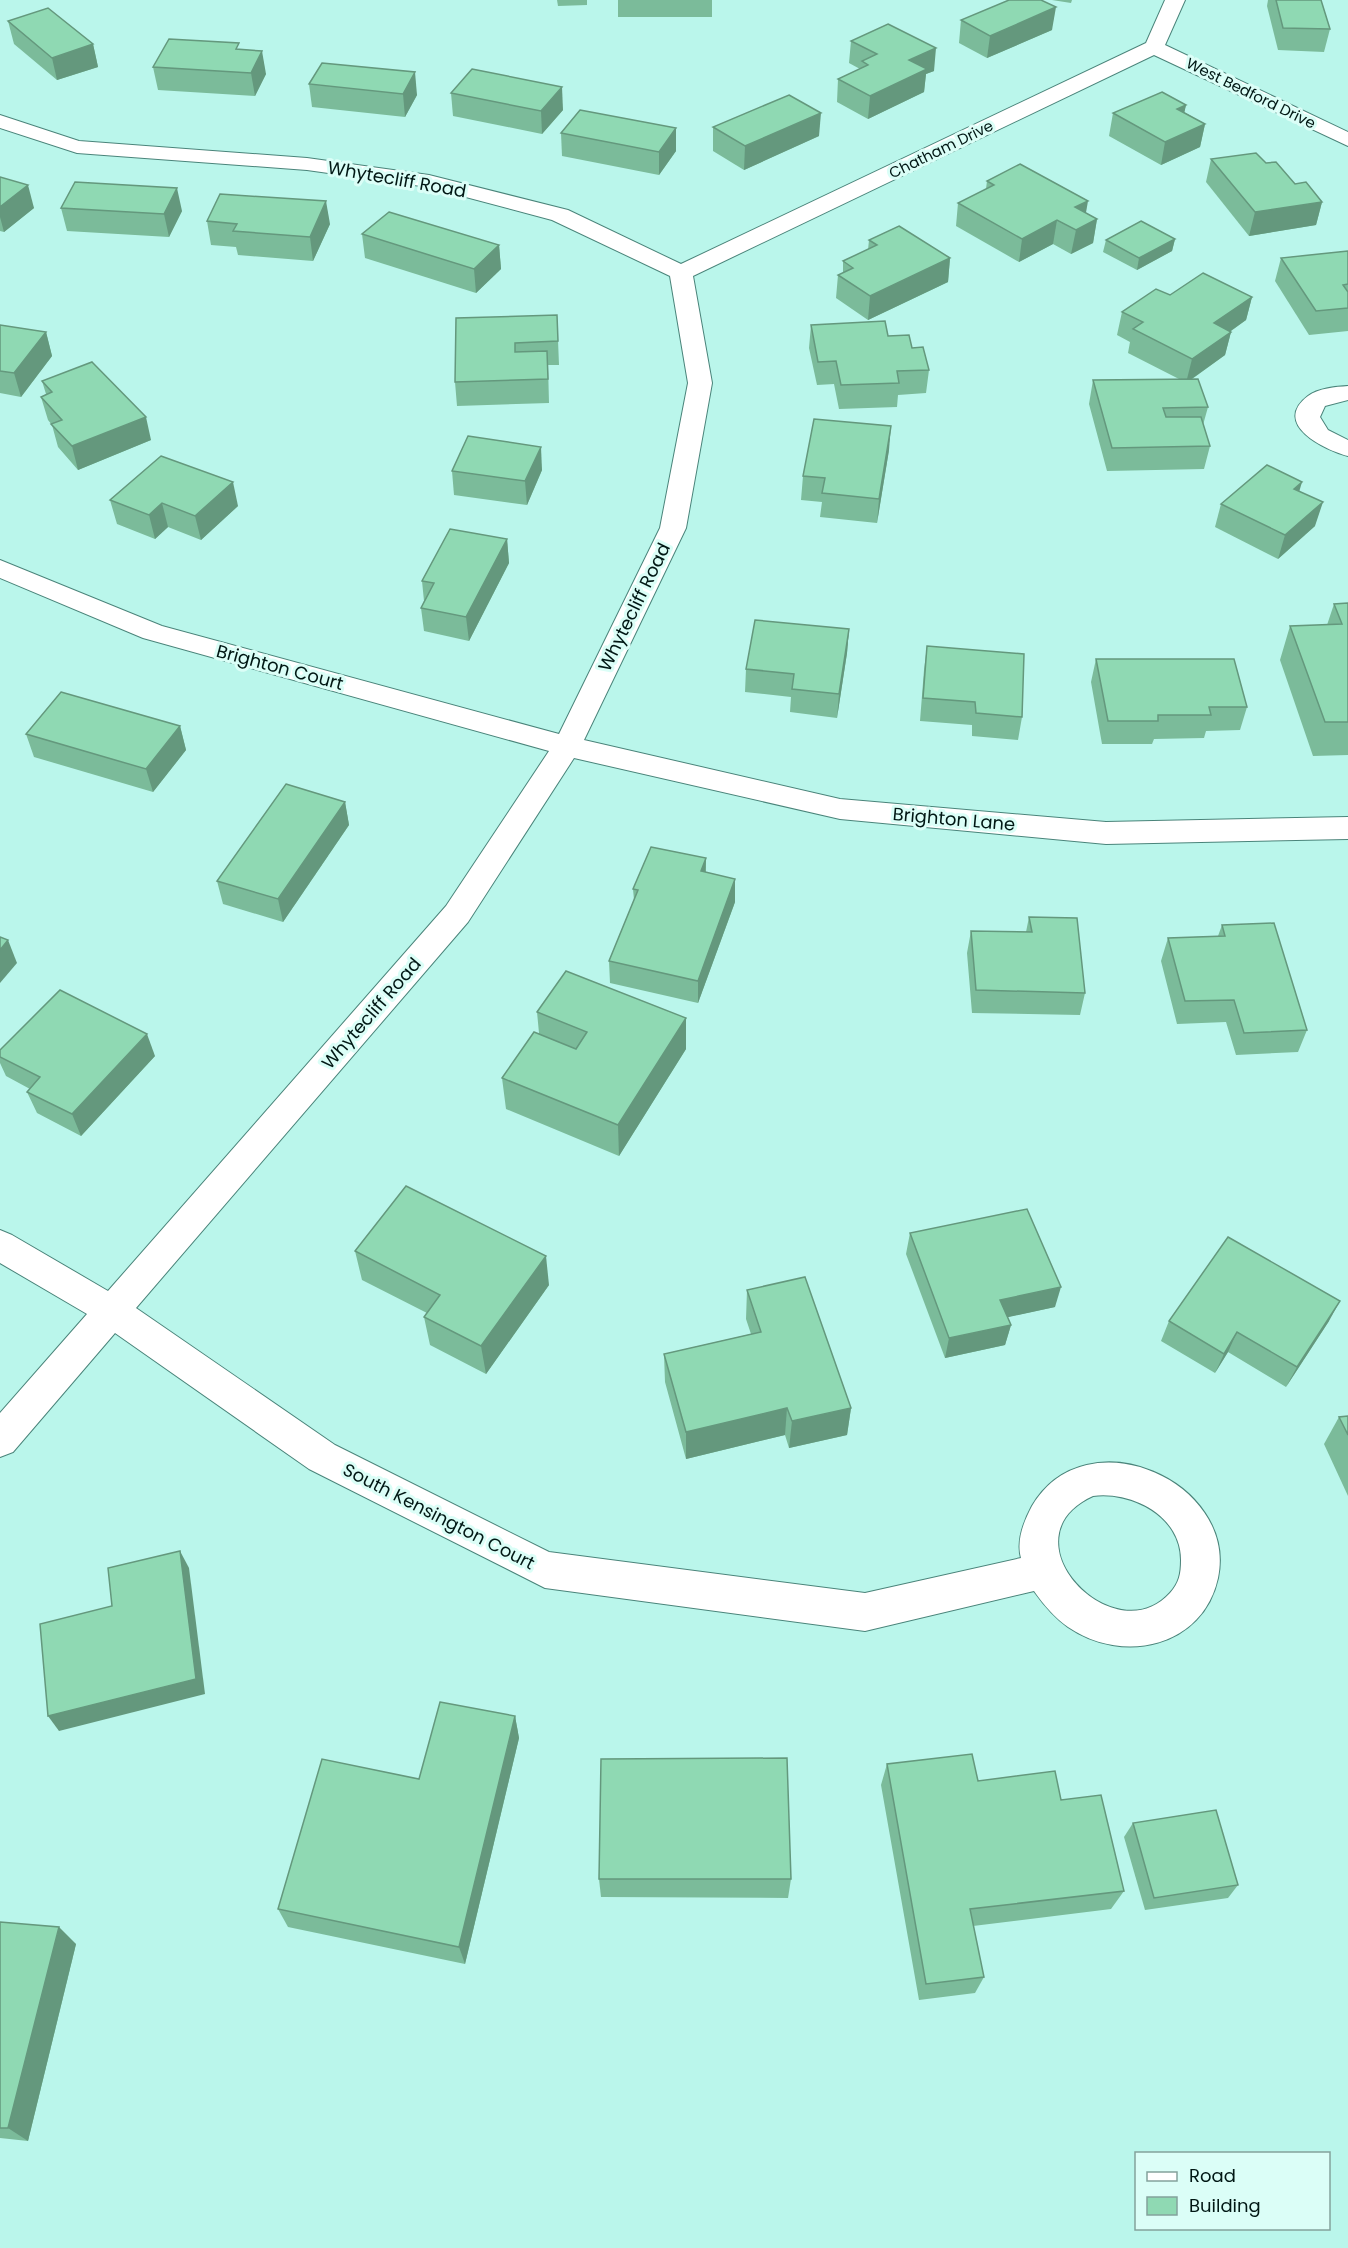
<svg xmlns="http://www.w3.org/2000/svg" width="1348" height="2248" font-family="Poppins,sans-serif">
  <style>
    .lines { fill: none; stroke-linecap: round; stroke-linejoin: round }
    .minor-casing { stroke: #4a847a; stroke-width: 2 }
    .minor { fill: #fff; fill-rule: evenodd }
    .wall { fill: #7bbb9a }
    .shaded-wall { fill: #64987d }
    .building { fill: #8fd9b3; stroke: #64987d; stroke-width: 1.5 }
    .labels { text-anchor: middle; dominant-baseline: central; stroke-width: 6; stroke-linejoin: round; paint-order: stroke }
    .far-street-label { font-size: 15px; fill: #011714; stroke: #dbfef7 }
    .street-label { font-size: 18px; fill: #011714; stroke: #dbfef7 }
  </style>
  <rect width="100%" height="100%" fill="#baf6eb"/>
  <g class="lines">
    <g class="minor-casing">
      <g id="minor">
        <path d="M1165 0H1185L1165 45 1348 132V146L1154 55 693 276 712 383 686 528 584 740 840 799 1106 822 1348 817V839L1106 844 840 819 574 758 468 922 136 1308 335 1445 549 1552 865 1593 1021 1558C1016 1540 1024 1521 1032 1506 1086 1414 1238 1482 1218 1578 1203 1647 1123 1665 1068 1627 1054 1617 1044 1605 1034 1591L865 1631 545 1588 309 1469 115 1333 13 1452 0 1457V1413L87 1314 0 1263V1230L12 1235 108 1291 446 906 549 751 143 638 0 578V560L162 626 559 734 660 528 688 383 670 276 552 220 428 187 307 170 77 153 0 128V115L79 141 307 158 429 175 568 210 681 264 1146 43ZM1093 1496C1132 1491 1181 1516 1181 1560 1181 1574 1179 1583 1170 1593 1114 1655 1001 1538 1093 1496Z"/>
        <path d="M1348 386V400L1325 406 1320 417 1328 430 1348 440V456C1325 450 1271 424 1308 396 1319 388 1335 387 1348 386Z"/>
      </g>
    </g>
    <use href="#minor" class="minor"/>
  </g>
  <g class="wall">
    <path d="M557 0H587V5L558 6Z"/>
    <rect x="618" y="0" width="94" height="17"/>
    <path d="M1052 0H1072L1071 3Z"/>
    <path d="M1268 0H1321L1330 29 1324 52 1278 50 1267 6Z"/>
    <path d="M961 20 1052 30 987 58 959 43Z"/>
    <path d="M8 21 93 44 98 67 57 80 14 44Z"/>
    <path d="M851 41 934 71 926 74 924 92 868 119 837 102 838 79 860 69 849 63Z"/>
    <path d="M240 50 266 74 255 96 158 90 153 67Z"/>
    <path d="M309 84 417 95 405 117 312 107Z"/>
    <path d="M451 93 563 110 542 134 453 116Z"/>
    <path d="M1186 105 1184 112 1205 124 1200 147 1161 165 1109 136 1113 113Z"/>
    <path d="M713 127 819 136 744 170 713 151Z"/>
    <path d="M561 133 676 151 659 175 562 156Z"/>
    <path d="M1211 159 1266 163 1322 202 1316 225 1249 236 1206 182Z"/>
    <path d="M0 177 34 208 4 232 0 231Z"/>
    <path d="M987 181 1086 213 1097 219 1093 243 1071 254 1053 244 1019 262 956 226 958 203 986 189Z"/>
    <path d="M61 208 182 211 169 237 67 231Z"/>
    <path d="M207 221 330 224 313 261 238 255 236 247 211 245Z"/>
    <path d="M362 234 499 245 501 269 476 293 365 258Z"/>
    <path d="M1175 239 1172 251 1137 270 1103 252 1106 240Z"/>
    <path d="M869 240 950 258 948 282 868 320 836 298 838 275 843 273V261L868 250Z"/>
    <path d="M1348 251V331L1309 335 1275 281 1281 258Z"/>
    <path d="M1170 295 1252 297 1246 320 1231 331V332L1225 355 1192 379 1208 407 1203 425 1210 446 1204 469 1107 471 1089 404 1093 380 1179 379 1128 353 1130 342 1117 335 1122 312Z"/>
    <path d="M557 315 559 365H548L549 403 457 406 455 382Z"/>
    <path d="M0 325 46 332 52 356 21 397 0 393Z"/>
    <path d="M811 325 888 336 912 348 929 370 926 393 898 395 897 407 839 409 834 384 817 385 809 348Z"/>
    <path d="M42 381 151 440 78 470 58 447 52 425 48 420 41 397 46 394Z"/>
    <path d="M889 450 877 523 820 517 822 502 801 500 803 476Z"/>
    <path d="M542 470 527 505 454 495 452 471Z"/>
    <path d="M110 500 238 506 201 540 168 527 155 539 117 524Z"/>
    <path d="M1221 504 1315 526 1278 559 1215 527Z"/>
    <path d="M507 539 509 563 469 641 424 631 421 608 424 601 422 581Z"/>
    <path d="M1348 603V755L1313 756 1280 660 1290 626 1327 625 1334 604Z"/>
    <path d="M849 629 847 653 837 718 790 712 791 697 745 692 746 669Z"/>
    <path d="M927 646 1022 717 1018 740 972 736V725L920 721 924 670Z"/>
    <path d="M1096 659 1247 707 1240 730 1206 731 1204 738 1154 739 1152 744H1102L1091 682Z"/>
    <path d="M180 726 186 750 153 792 34 757 26 734Z"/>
    <path d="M345 802 349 825 283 922 223 904 217 881Z"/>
    <path d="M706 858V872L735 902 698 1003 610 983 609 961 634 900 633 889Z"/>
    <path d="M1029 917 1085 993 1080 1015 972 1013 967 953 971 931 1026 932Z"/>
    <path d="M1222 925 1307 1030 1298 1052 1236 1055 1226 1022 1177 1024 1161 961 1168 938 1218 936Z"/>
    <path d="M537 1012 686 1018V1049L619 1156 506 1109 502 1078 539 1033Z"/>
    <path d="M0 1050 155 1056 81 1136 37 1113 27 1092 30 1089 6 1076 0 1063Z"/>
    <path d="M910 1233 1055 1307 1007 1317 1011 1325 1005 1345 945 1358 906 1254Z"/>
    <path d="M355 1251 549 1285 486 1374 430 1345 424 1317 427 1313 362 1280Z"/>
    <path d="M747 1290 851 1408 847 1435 789 1448 785 1435 686 1459 665 1382 664 1354 751 1334 746 1319Z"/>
    <path d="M1169 1321H1329L1286 1387 1228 1352 1215 1373 1161 1341Z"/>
    <path d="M1348 1416V1496L1324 1444 1339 1417Z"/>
    <path d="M515 1716 519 1738 465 1964 288 1927 278 1909 419 1779Z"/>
    <path d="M887 1764 978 1781 1061 1800 1124 1891 1111 1909 973 1926 984 1977 975 1993 919 2000 881 1785Z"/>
    <path d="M1133 1823 1238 1885 1228 1898 1145 1910 1124 1837Z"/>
    <path d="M599 1879H791L788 1898 601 1897Z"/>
    <path d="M0 1922 76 1944 28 2141 0 2138Z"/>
  </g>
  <g class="shaded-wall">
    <path d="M1056 7 1052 30 987 58 990 36Z"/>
    <path d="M93 44 98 67 57 80 52 58Z"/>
    <path d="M936 48 934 71 926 74 924 92 868 119 870 96 909 60Z"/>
    <path d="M262 51 266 74 255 96 251 73Z"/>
    <path d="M415 72 417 95 405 117 403 94Z"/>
    <path d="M562 87 563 110 542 134 541 111Z"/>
    <path d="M1186 105 1181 128 1177 109Z"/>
    <path d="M821 113 819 136 744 170 745 146Z"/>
    <path d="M1205 124 1200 147 1161 165 1165 142Z"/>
    <path d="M676 128V151L659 175V152Z"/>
    <path d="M28 185 34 208 4 232 0 217V207Z"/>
    <path d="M177 188 182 211 169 237 164 214Z"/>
    <path d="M326 201 330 224 313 261 310 237Z"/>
    <path d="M1088 201 1084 224 1075 207Z"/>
    <path d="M1322 202 1316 225 1249 236 1255 212Z"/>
    <path d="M1097 219 1093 243 1071 254 1076 230Z"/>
    <path d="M1057 220 1053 244 1019 262 1022 239Z"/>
    <path d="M1175 239 1172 251 1137 270 1139 258Z"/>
    <path d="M499 245 501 269 476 293 474 269Z"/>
    <path d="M950 258 948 282 868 320 870 296Z"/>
    <path d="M1252 297 1246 320 1208 347 1214 323Z"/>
    <path d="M46 332 52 356 21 397 14 373Z"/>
    <path d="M1231 332 1225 355 1186 383 1192 359Z"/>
    <path d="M146 417 151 440 78 470 72 446Z"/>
    <path d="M891 426 889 450 877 523 879 499Z"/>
    <path d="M541 447 542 470 527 505 525 481Z"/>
    <path d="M233 482 238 506 201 540 195 516Z"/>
    <path d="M1302 482 1295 506 1294 489Z"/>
    <path d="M1323 502 1315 526 1278 559 1285 535Z"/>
    <path d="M162 503 168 527 155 539 149 515Z"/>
    <path d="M507 539 509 563 469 641 466 617Z"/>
    <path d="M849 629 847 653 837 718 839 694Z"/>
    <path d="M180 726 186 750 153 792 146 769Z"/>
    <path d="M345 802 349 825 283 922 278 899Z"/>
    <path d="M706 858 705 881 701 871Z"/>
    <path d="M735 879V902L698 1003V981Z"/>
    <path d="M8 940 17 963 0 983V950Z"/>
    <path d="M686 1018V1049L619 1156 618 1125Z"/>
    <path d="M147 1034 155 1056 81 1136 72 1114Z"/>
    <path d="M546 1256 549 1285 486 1374 481 1346Z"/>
    <path d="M1061 1287 1055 1307 995 1320 1000 1300Z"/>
    <path d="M1340 1301 1329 1321 1286 1387 1297 1367Z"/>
    <path d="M1011 1325 1005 1345 945 1358 949 1338Z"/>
    <path d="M1237 1332 1228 1352 1215 1373 1224 1354Z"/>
    <path d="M787 1408 785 1435 686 1459V1432Z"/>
    <path d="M851 1408 847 1435 789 1448 792 1421Z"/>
    <path d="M180 1551 189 1568 205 1694 59 1731 48 1716Z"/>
    <path d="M515 1716 519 1738 465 1964 459 1947Z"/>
    <path d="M59 1927 76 1944 28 2141 8 2128Z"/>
  </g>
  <g class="building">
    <path d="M1009 0H1041L1056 7 990 36 961 20Z"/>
    <path d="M1276 0H1321L1330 29 1283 28Z"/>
    <path d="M48 8 93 44 52 58 8 21Z"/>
    <path d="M888 24 936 48 909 60 927 69 870 96 838 79 868 65 862 61 877 54 851 41Z"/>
    <path d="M169 39 239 43 236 49 262 51 251 73 153 67Z"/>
    <path d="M322 63 415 72 403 94 309 84Z"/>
    <path d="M472 69 562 87 541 111 451 93Z"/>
    <path d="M1162 92 1186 105 1177 109 1205 124 1165 142 1113 113Z"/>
    <path d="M789 95 821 113 745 146 713 127Z"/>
    <path d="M580 110 676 128 659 152 561 133Z"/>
    <path d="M1256 153 1266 163 1276 162 1295 184 1306 182 1322 202 1255 212 1211 159Z"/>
    <path d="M1020 164 1088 201 1075 207 1097 219 1076 230 1057 220 1022 239 958 203 994 185 987 181Z"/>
    <path d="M0 177 28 185 0 207Z"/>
    <path d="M75 182 177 188 164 214 61 208Z"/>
    <path d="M220 194 326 201 310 237 233 231 237 224 207 221Z"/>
    <path d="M389 212 499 245 474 269 362 234Z"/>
    <path d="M1141 221 1175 239 1139 258 1106 240Z"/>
    <path d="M899 226 950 258 870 296 838 275 853 268 843 261 877 245 869 240Z"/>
    <path d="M1348 251V284L1343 285 1348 292V308L1316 311 1281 258Z"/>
    <path d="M1203 273 1252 297 1214 323 1231 332 1192 359 1133 329 1143 322 1122 312 1156 289 1170 295Z"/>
    <path d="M557 315 558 341 515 343V352L547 351 548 379 455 382 456 318Z"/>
    <path d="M885 321 888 336 909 335 912 348 923 347 929 370 897 371 899 383 841 385 836 361 818 362 811 325Z"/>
    <path d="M0 325 46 332 14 373 0 371Z"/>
    <path d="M92 362 146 417 72 446 51 424 62 420 41 397 52 392 42 381Z"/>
    <path d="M1198 379 1208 407 1163 408 1166 417H1201L1210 446 1112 448 1093 380Z"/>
    <path d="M814 419 891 426 879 499 822 493 825 478 803 476Z"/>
    <path d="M468 436 541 447 525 481 452 471Z"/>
    <path d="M161 456 233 482 195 516 162 503 149 515 110 500Z"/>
    <path d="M1267 465 1302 482 1294 489 1323 502 1285 535 1221 504Z"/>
    <path d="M450 529 507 539 466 617 421 608 434 583 422 581Z"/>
    <path d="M1348 603V722H1325L1290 626 1342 624 1334 604Z"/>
    <path d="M755 620 849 629 839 694 792 689 794 674 746 669Z"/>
    <path d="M927 646 1024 654 1022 717 976 713 975 702 923 698Z"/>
    <path d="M1096 659H1234L1247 707H1209L1211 715H1158V721H1108Z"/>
    <path d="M61 692 180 726 146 769 26 734Z"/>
    <path d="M286 784 345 802 278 899 217 881Z"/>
    <path d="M651 847 706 858 701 871 735 879 698 981 609 961 638 890 633 889Z"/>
    <path d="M1029 917 1077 918 1085 993 976 990 971 931 1032 932Z"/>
    <path d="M1274 923 1307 1030 1244 1033 1234 1000 1185 1001 1168 938 1225 936 1222 925Z"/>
    <path d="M0 937 8 940 0 950Z"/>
    <path d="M566 971 686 1018 618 1125 502 1078 534 1032 576 1049 587 1032 537 1012Z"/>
    <path d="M60 990 147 1034 72 1114 27 1092 40 1077 0 1057V1050Z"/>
    <path d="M406 1186 546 1256 481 1346 424 1317 440 1295 355 1251Z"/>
    <path d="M1027 1209 1061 1287 1000 1300 1011 1325 949 1338 910 1233Z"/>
    <path d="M1228 1237 1340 1301 1297 1367 1237 1332 1224 1354 1169 1321Z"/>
    <path d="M805 1277 851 1408 792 1421 787 1408 686 1432 664 1354 761 1332 747 1290Z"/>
    <path d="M1348 1416V1435L1339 1417Z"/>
    <path d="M180 1551 196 1679 48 1716 40 1624 112 1606 108 1568Z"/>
    <path d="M440 1702 515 1716 459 1947 278 1909 322 1759 419 1779Z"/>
    <path d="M972 1754 978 1781 1055 1771 1061 1800 1101 1795 1124 1891 970 1909 984 1977 926 1984 887 1764Z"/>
    <path d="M787 1758 791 1879H599L601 1759Z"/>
    <path d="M1216 1810 1238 1885 1154 1898 1133 1823Z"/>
    <path d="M0 1922 59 1927 8 2128H0Z"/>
  </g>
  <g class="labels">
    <g class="far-street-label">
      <text transform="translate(1251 93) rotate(26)">West Bedford Drive</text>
      <text transform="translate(941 149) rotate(-26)">Chatham Drive</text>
    </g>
    <g class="street-label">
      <text transform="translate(397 179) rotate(10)">Whytecliff Road</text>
      <text transform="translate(634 607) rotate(-64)">Whytecliff Road</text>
      <text transform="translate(280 667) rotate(15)">Brighton Court</text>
      <text transform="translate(954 819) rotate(5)">Brighton Lane</text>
      <text transform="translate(371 1013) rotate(-49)">Whytecliff Road</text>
      <text transform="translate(439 1516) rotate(27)">South Kensington Court</text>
    </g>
  </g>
  <rect x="1135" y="2152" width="195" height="78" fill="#dbfef7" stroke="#84a29c" stroke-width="1.5"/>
  <rect x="1147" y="2172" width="30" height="9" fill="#ffffff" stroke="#84a29c" stroke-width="1.5"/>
  <text x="1189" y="2182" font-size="18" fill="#011714">Road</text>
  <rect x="1147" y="2197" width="30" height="18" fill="#8fd9b3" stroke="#84a29c" stroke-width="1.5"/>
  <text x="1189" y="2212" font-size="18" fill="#011714">Building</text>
</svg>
